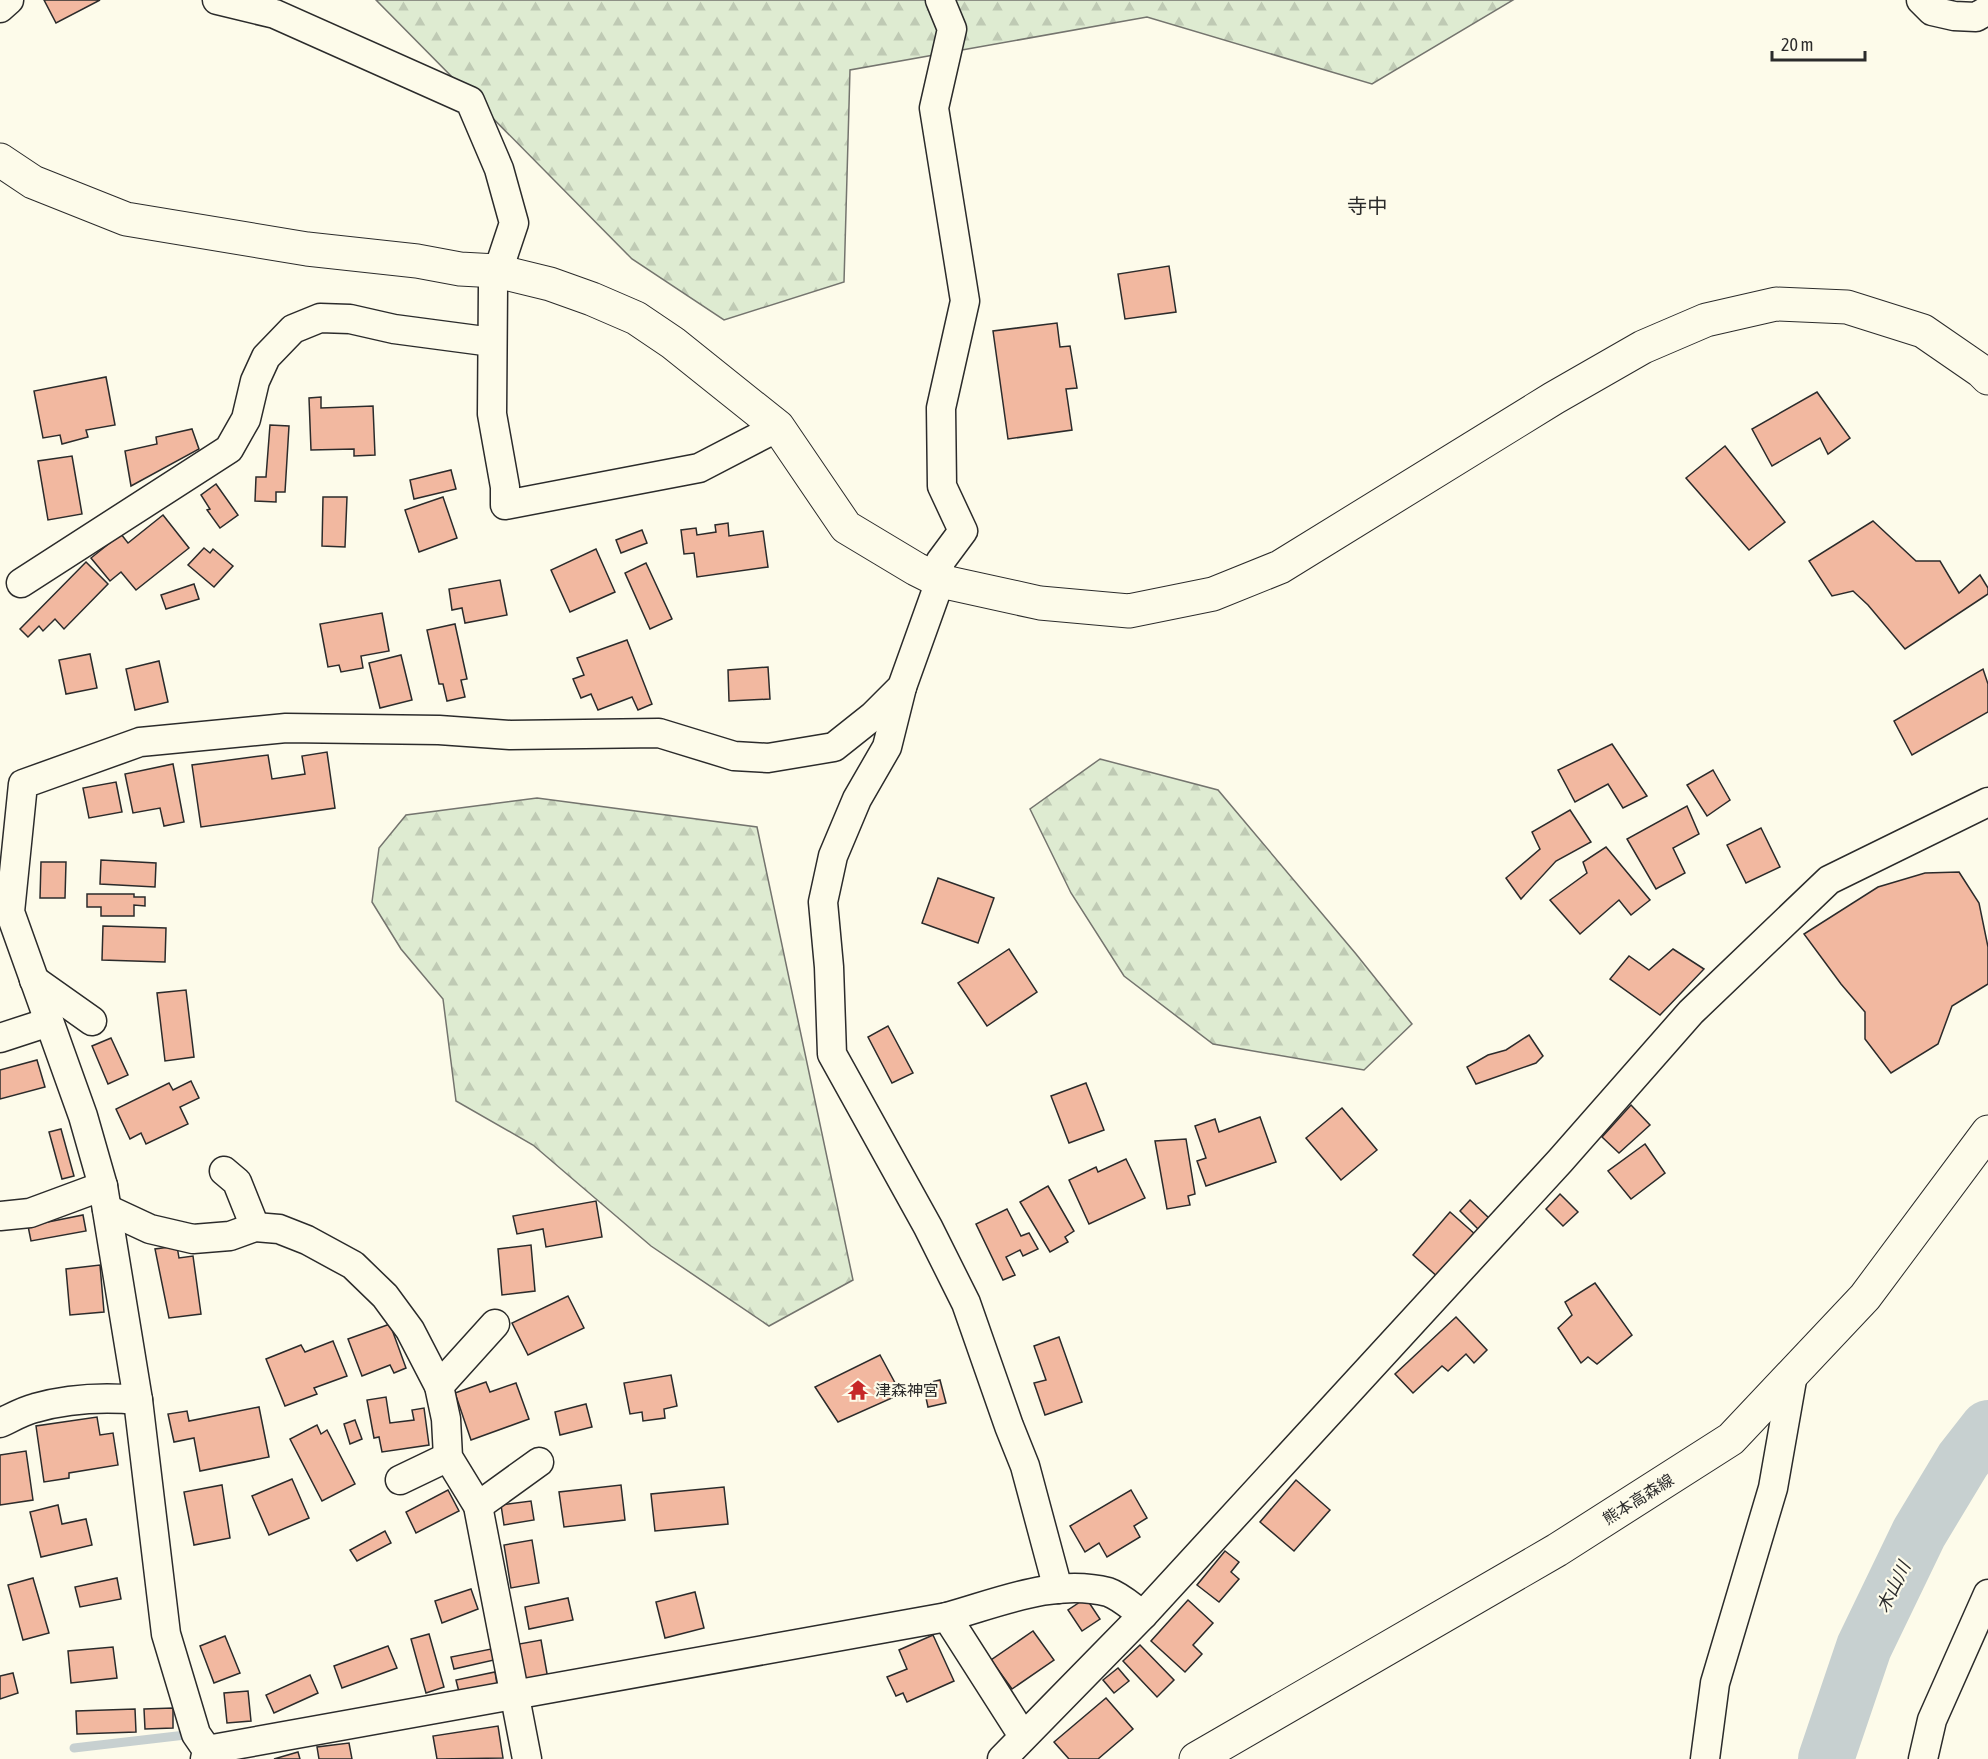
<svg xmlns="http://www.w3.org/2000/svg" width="1988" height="1759" font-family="'Asap Condensed','Noto Sans JP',sans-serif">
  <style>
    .forest { fill: url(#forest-firs); stroke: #74746e; stroke-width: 1.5 }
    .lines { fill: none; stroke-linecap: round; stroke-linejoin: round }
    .stream { stroke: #c7d0d0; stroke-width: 9 }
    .river { stroke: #c7d0d0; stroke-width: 56 }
    .building { fill: #f2b8a0; stroke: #2b2b2b; stroke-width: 1.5 }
    .street-casing { stroke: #2b2b2b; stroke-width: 31 }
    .secondary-casing { stroke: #2b2b2b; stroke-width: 35 }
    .primary-casing { stroke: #2b2b2b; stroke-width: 35 }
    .street { stroke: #fdfbea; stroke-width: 28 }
    .secondary { stroke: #fdfbea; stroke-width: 33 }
    .primary { stroke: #fdfbea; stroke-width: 33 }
    .labels { text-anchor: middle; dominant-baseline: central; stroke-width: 4.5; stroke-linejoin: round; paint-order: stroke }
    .poi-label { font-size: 16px; fill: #2b2b2b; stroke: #fdfbea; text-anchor: start }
    .street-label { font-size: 16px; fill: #2b2b2b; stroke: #fdfbea }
    .water-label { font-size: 18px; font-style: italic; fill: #2b2b2b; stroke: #fdfbea }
    .quarter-label { font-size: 20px; fill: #2b2b2b; stroke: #fdfbea }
  </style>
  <defs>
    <pattern id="forest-firs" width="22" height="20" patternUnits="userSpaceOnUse" patternTransform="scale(1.5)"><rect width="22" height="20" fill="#deebd1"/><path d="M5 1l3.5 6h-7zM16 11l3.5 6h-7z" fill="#bfcab4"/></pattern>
  </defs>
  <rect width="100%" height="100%" fill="#fdfbea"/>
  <g class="forest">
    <path d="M376 0H1513L1372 84 1147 17 850 70 844 282 724 320 632 259Z"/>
    <path d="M1100 759 1218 790 1356 954 1412 1024 1364 1070 1213 1044 1124 976 1071 893 1030 809Z"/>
    <path d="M537 798 757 827 853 1280 769 1326 651 1246 533 1145 456 1101 443 999 401 949 372 902 379 848 406 815Z"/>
  </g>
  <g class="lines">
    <path class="stream" d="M74 1748 194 1734"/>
    <path class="river" d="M1826 1759 1864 1647 1919 1533 1963 1460 1988 1428"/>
  </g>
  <g class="building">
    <path d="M44 0H100L56 23Z"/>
    <path d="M1169 266 1176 312 1125 319 1118 274Z"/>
    <path d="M1057 323 1060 347 1070 346 1077 388 1066 389 1072 430 1008 439 993 331Z"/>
    <path d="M106 377 115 425 86 430 88 437 62 444 60 435 43 438 34 391Z"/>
    <path d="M1817 392 1850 438 1828 454 1820 438 1772 466 1752 429Z"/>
    <path d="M321 397V408L373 406 375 455 354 456V449L311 450 309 398Z"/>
    <path d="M270 425 289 426 285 492H276V502L255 501 256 477H266Z"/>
    <path d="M192 429 199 449 131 486 125 451 157 444 156 437Z"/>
    <path d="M1725 446 1785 522 1749 550 1686 478Z"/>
    <path d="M72 456 82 514 48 520 38 461Z"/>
    <path d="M451 470 456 489 414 499 410 480Z"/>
    <path d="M216 484 238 515 220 528 207 510 210 509 201 495Z"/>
    <path d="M323 497H347L345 547 322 546Z"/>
    <path d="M443 497 457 538 419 552 405 510Z"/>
    <path d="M163 515 189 548 136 590 121 572 110 581 91 558 121 534 128 543Z"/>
    <path d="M1873 521 1916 561H1940L1959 593 1980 575 1988 588V594L1905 649 1868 605 1853 591 1832 596 1809 561Z"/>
    <path d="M728 523 729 536 763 531 768 567 697 577 694 553 684 554 681 530 696 528 697 535 716 532 715 525Z"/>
    <path d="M642 530 647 543 621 553 616 540Z"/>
    <path d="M204 548 210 553 213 549 233 566 214 587 188 565Z"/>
    <path d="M596 549 615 592 570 612 551 570Z"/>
    <path d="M86 562 108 584 64 629 55 619 43 631 39 626 28 637 20 629Z"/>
    <path d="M646 563 672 619 650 629 625 573Z"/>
    <path d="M500 580 507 615 465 623 462 608 452 610 449 589Z"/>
    <path d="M194 584 199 599 166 609 161 595Z"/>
    <path d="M382 613 389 651 361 656 363 668 341 672 339 665 328 667 320 624Z"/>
    <path d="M455 624 467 679 461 680 465 697 447 701 443 684H439L427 630Z"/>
    <path d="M627 640 652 704 638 710 632 697 598 710 591 694 581 698 573 679 584 675 577 658Z"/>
    <path d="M90 654 97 688 66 694 59 660Z"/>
    <path d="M401 655 412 700 380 708 369 663Z"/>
    <path d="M159 661 168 702 135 710 126 669Z"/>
    <path d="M768 667 770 699 729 701 728 670Z"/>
    <path d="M1983 669 1988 684V712L1912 755 1894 721Z"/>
    <path d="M1612 744 1647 796 1623 808 1608 784 1575 802 1558 770Z"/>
    <path d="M327 752 335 808 201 827 192 765 268 755 272 779 305 774 302 756Z"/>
    <path d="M173 764 184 822 164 826 160 808 133 813 125 774Z"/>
    <path d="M1713 770 1730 800 1707 816 1687 785Z"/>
    <path d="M116 782 122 812 89 818 83 788Z"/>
    <path d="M1687 806 1699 834 1673 848 1685 873 1656 889 1627 839Z"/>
    <path d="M1570 810 1591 842 1556 861 1521 899 1506 878 1540 849 1532 832Z"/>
    <path d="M1761 828 1780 867 1746 883 1727 845Z"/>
    <path d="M1606 847 1650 900 1631 915 1619 900 1580 934 1550 900 1587 873 1583 862Z"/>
    <path d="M101 860 156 863 155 887 100 884Z"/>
    <path d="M41 862H66L65 898H40Z"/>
    <path d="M1959 872 1979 903 1988 947V984L1952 1006 1938 1044 1891 1073 1865 1039V1012L1841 984 1804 934 1878 887 1925 873Z"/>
    <path d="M938 878 994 898 978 943 922 923Z"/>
    <path d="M87 894H134V897H145V906L134 905V916H101V907H87Z"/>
    <path d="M103 926 166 928 165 962 102 960Z"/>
    <path d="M1009 949 1037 992 987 1026 958 983Z"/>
    <path d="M1673 949 1704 969 1660 1015 1610 979 1629 956 1649 970Z"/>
    <path d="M186 990 194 1057 165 1061 157 993Z"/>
    <path d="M888 1026 913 1073 892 1083 868 1037Z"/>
    <path d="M1529 1035 1543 1056 1536 1063 1476 1084 1467 1067 1488 1055 1506 1050Z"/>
    <path d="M111 1038 128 1075 108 1084 92 1046Z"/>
    <path d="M37 1060 45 1087 0 1099V1070Z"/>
    <path d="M191 1081 199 1098 180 1107 188 1124 146 1144 141 1133 130 1139 116 1109 169 1083 173 1090Z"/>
    <path d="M1086 1083 1104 1130 1069 1143 1051 1096Z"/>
    <path d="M1631 1105 1650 1125 1619 1153 1602 1137Z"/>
    <path d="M1342 1108 1377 1150 1341 1180 1306 1138Z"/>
    <path d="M1260 1117 1276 1162 1206 1186 1197 1161 1206 1158 1195 1126 1215 1119 1219 1132Z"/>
    <path d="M61 1129 74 1176 62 1179 49 1132Z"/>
    <path d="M1186 1139 1195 1194 1188 1196 1190 1205 1167 1209 1155 1141Z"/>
    <path d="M1645 1144 1665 1173 1631 1199 1608 1171Z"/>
    <path d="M1126 1159 1145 1198 1089 1224 1069 1180 1096 1167 1098 1172Z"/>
    <path d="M1048 1186 1074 1231 1065 1237 1068 1242 1050 1252 1020 1202Z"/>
    <path d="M1560 1194 1578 1212 1563 1226 1546 1209Z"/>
    <path d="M1470 1200 1489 1218 1478 1229 1460 1211Z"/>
    <path d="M596 1201 602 1237 546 1247 543 1229 517 1234 513 1216Z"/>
    <path d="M1007 1209 1021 1236 1029 1233 1038 1249 1023 1256 1020 1250 1006 1257 1015 1275 1003 1280 976 1224Z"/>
    <path d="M1450 1212 1476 1235 1439 1278 1413 1255Z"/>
    <path d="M83 1215 86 1231 31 1241 28 1226Z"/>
    <path d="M531 1245 535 1291 502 1295 498 1249Z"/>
    <path d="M177 1246 179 1258 193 1256 201 1314 169 1318 155 1249Z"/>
    <path d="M100 1265 104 1312 70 1315 66 1269Z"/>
    <path d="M1595 1283 1632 1335 1597 1364 1588 1357 1581 1363 1558 1328 1572 1315 1565 1302Z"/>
    <path d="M568 1296 584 1328 528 1355 512 1323Z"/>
    <path d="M1456 1317 1487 1350 1474 1363 1466 1354 1448 1371 1442 1366 1413 1393 1395 1374Z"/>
    <path d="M390 1324 406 1368 394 1373 390 1365 362 1376 348 1339Z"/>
    <path d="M1059 1337 1082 1402 1045 1415 1034 1383 1046 1380 1034 1346Z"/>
    <path d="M333 1341 347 1376 314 1388 317 1394 285 1406 266 1359 301 1345 305 1352Z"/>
    <path d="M880 1355 901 1394 838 1422 815 1387Z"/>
    <path d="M671 1375 677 1406 664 1409 665 1418 643 1421 642 1412 630 1414 624 1383Z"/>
    <path d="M940 1380 946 1403 928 1407 923 1384Z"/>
    <path d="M486 1382 490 1392 516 1383 529 1419 471 1440 455 1393Z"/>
    <path d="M386 1397 390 1423 414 1420 412 1410 424 1408 429 1445 382 1452 379 1437 374 1438 367 1400Z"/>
    <path d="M586 1404 592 1427 560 1435 555 1412Z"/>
    <path d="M259 1407 269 1457 200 1471 194 1438 174 1442 168 1414 187 1411 189 1421Z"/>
    <path d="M97 1417 100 1435 113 1433 118 1465 69 1473V1478L44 1482 36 1426Z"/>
    <path d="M355 1420 362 1439 350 1444 344 1424Z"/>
    <path d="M317 1425 321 1434 327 1430 355 1484 322 1501 290 1439Z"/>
    <path d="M26 1451 33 1500 0 1505V1455Z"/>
    <path d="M292 1479 309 1518 269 1535 252 1496Z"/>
    <path d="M1296 1480 1330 1510 1294 1551 1260 1522Z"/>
    <path d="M222 1485 230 1538 194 1545 184 1492Z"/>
    <path d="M621 1485 625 1520 564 1527 559 1492Z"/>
    <path d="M724 1487 728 1524 655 1531 651 1494Z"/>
    <path d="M448 1490 459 1511 416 1533 406 1512Z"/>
    <path d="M1131 1490 1147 1518 1134 1526 1140 1537 1107 1557 1099 1543 1085 1552 1070 1526Z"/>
    <path d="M531 1501 534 1520 504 1525 501 1505Z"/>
    <path d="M58 1505 62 1524 86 1519 92 1545 41 1557 30 1512Z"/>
    <path d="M385 1531 391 1543 357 1561 350 1550Z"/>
    <path d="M532 1540 539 1583 511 1588 504 1545Z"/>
    <path d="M1225 1551 1239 1562 1231 1572 1239 1579 1219 1602 1197 1585Z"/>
    <path d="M33 1578 49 1633 23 1640 8 1585Z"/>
    <path d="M117 1578 121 1599 80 1607 75 1587Z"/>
    <path d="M471 1589 478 1609 442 1623 435 1601Z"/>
    <path d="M695 1592 704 1628 665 1638 656 1602Z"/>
    <path d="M568 1598 573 1620 529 1629 525 1607Z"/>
    <path d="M1086 1598 1100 1619 1082 1631 1068 1610Z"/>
    <path d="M1188 1600 1213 1623 1193 1645 1202 1654 1185 1672 1151 1641Z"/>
    <path d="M1033 1631 1054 1660 1012 1689 991 1660Z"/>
    <path d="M429 1634 444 1687 426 1693 411 1639Z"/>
    <path d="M933 1635 954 1681 907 1702 903 1693 896 1696 887 1677 907 1669 899 1650Z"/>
    <path d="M225 1636 240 1673 214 1683 200 1646Z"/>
    <path d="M541 1640 548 1679 525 1683 519 1644Z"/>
    <path d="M1140 1645 1174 1680 1157 1697 1123 1661Z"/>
    <path d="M388 1646 397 1668 342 1688 334 1666Z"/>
    <path d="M113 1647 117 1678 71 1683 68 1651Z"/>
    <path d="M491 1649 494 1660 454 1669 451 1657Z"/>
    <path d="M1118 1668 1129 1681 1114 1693 1103 1680Z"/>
    <path d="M495 1672 497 1684 459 1692 456 1680Z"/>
    <path d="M13 1673 18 1693 0 1699V1676Z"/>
    <path d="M310 1675 318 1693 274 1713 266 1695Z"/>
    <path d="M248 1691 251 1721 227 1723 224 1693Z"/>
    <path d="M1106 1698 1133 1729 1098 1759H1069L1054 1742Z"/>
    <path d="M173 1708V1728L145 1729 144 1709Z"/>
    <path d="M135 1709 136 1732 77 1734 76 1711Z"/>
    <path d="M498 1726 503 1758 437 1759 433 1736Z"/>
    <path d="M349 1743 352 1759H319L317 1747Z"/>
    <path d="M298 1752 300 1759H274Z"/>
  </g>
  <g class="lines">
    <g class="street-casing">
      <g id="street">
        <path d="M217 0 275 14 470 101 499 169 514 223 493 286 492 414 505 487V505L699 468 778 427"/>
        <path d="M1921 0 1932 11 1954 16 1976 17 1988 10"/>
        <path d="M0 8 9 0"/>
        <path d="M21 583 229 449 246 419 255 381 266 357 293 329 320 318 350 319 394 329 492 342"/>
        <path d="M902 687 887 747 857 799 833 856 823 902 829 967 832 1054 928 1227 966 1303 1009 1426 1025 1466 1058 1589"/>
        <path d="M34 980 92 1021"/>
        <path d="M0 1038 49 1022"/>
        <path d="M224 1171 237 1182 255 1227"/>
        <path d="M107 1209 150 1229 193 1239 230 1236 255 1227 279 1229 307 1240 353 1265 385 1296 410 1330 439 1386 446 1419 448 1457 478 1506 527 1759"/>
        <path d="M0 1216 30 1213 103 1186"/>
        <path d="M439 1386 495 1324"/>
        <path d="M0 1423C11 1418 23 1411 35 1408 67 1399 105 1397 138 1400"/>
        <path d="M400 1480 448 1457"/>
        <path d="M478 1506 539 1462"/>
        <path d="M947 1617C998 1603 1055 1578 1108 1592 1120 1596 1133 1608 1143 1615"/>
        <path d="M207 1750 947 1617 1023 1736"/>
        <path d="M205 1759 207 1750 196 1734 166 1634 138 1400 103 1186 83 1116 10 912 23 784 140 742 286 728 439 730 510 735 659 733 734 756 768 758 834 747 873 716 902 687 940 581V562L963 531 942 486 941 408 965 301 934 108 952 29 940 0"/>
        <path d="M1002 1759 1143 1615 1560 1161 1691 1012 1829 880 1988 802"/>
        <path d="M1705 1759 1715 1683 1773 1488 1793 1374"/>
        <path d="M1923 1759 1932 1720 1988 1594"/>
      </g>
    </g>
    <g class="secondary-casing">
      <path id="secondary" d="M0 160 33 182 126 219 307 249 417 261 460 269 497 271 550 284 592 299 636 318 673 343 778 427 846 527 916 569 940 581 1040 603 1129 611 1213 594 1280 567 1554 398 1643 347 1706 320 1776 304 1847 307 1923 331 1981 371 1988 378"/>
    </g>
    <g class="primary-casing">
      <path id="primary" d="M1196 1759 1557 1550 1731 1439 1865 1297 1988 1132"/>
    </g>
    <use href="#street" class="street"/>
    <use href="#secondary" class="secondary"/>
    <use href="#primary" class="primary"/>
  </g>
  <defs>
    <g id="temple-bare" transform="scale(1.62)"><path d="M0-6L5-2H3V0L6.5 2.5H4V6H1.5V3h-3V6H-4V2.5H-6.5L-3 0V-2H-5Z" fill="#c62828" stroke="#fdfbea" stroke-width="2.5" paint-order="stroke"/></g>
  </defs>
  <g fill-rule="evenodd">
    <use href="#temple-bare" x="858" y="1390"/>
  </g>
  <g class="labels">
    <g class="poi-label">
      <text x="875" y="1390">津森神宮</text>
    </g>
    <g class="street-label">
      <text transform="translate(1638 1499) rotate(-32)">熊本高森線</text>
    </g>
    <g class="water-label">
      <text transform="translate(1893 1587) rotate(-64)">木山川</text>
    </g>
    <g class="quarter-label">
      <text x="1367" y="205">寺中</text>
    </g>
  </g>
  <path d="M1772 51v9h93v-9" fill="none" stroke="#2b2b2b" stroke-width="3"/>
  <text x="1781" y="51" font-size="18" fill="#2b2b2b" stroke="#fdfbea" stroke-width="4.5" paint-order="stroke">20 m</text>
</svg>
